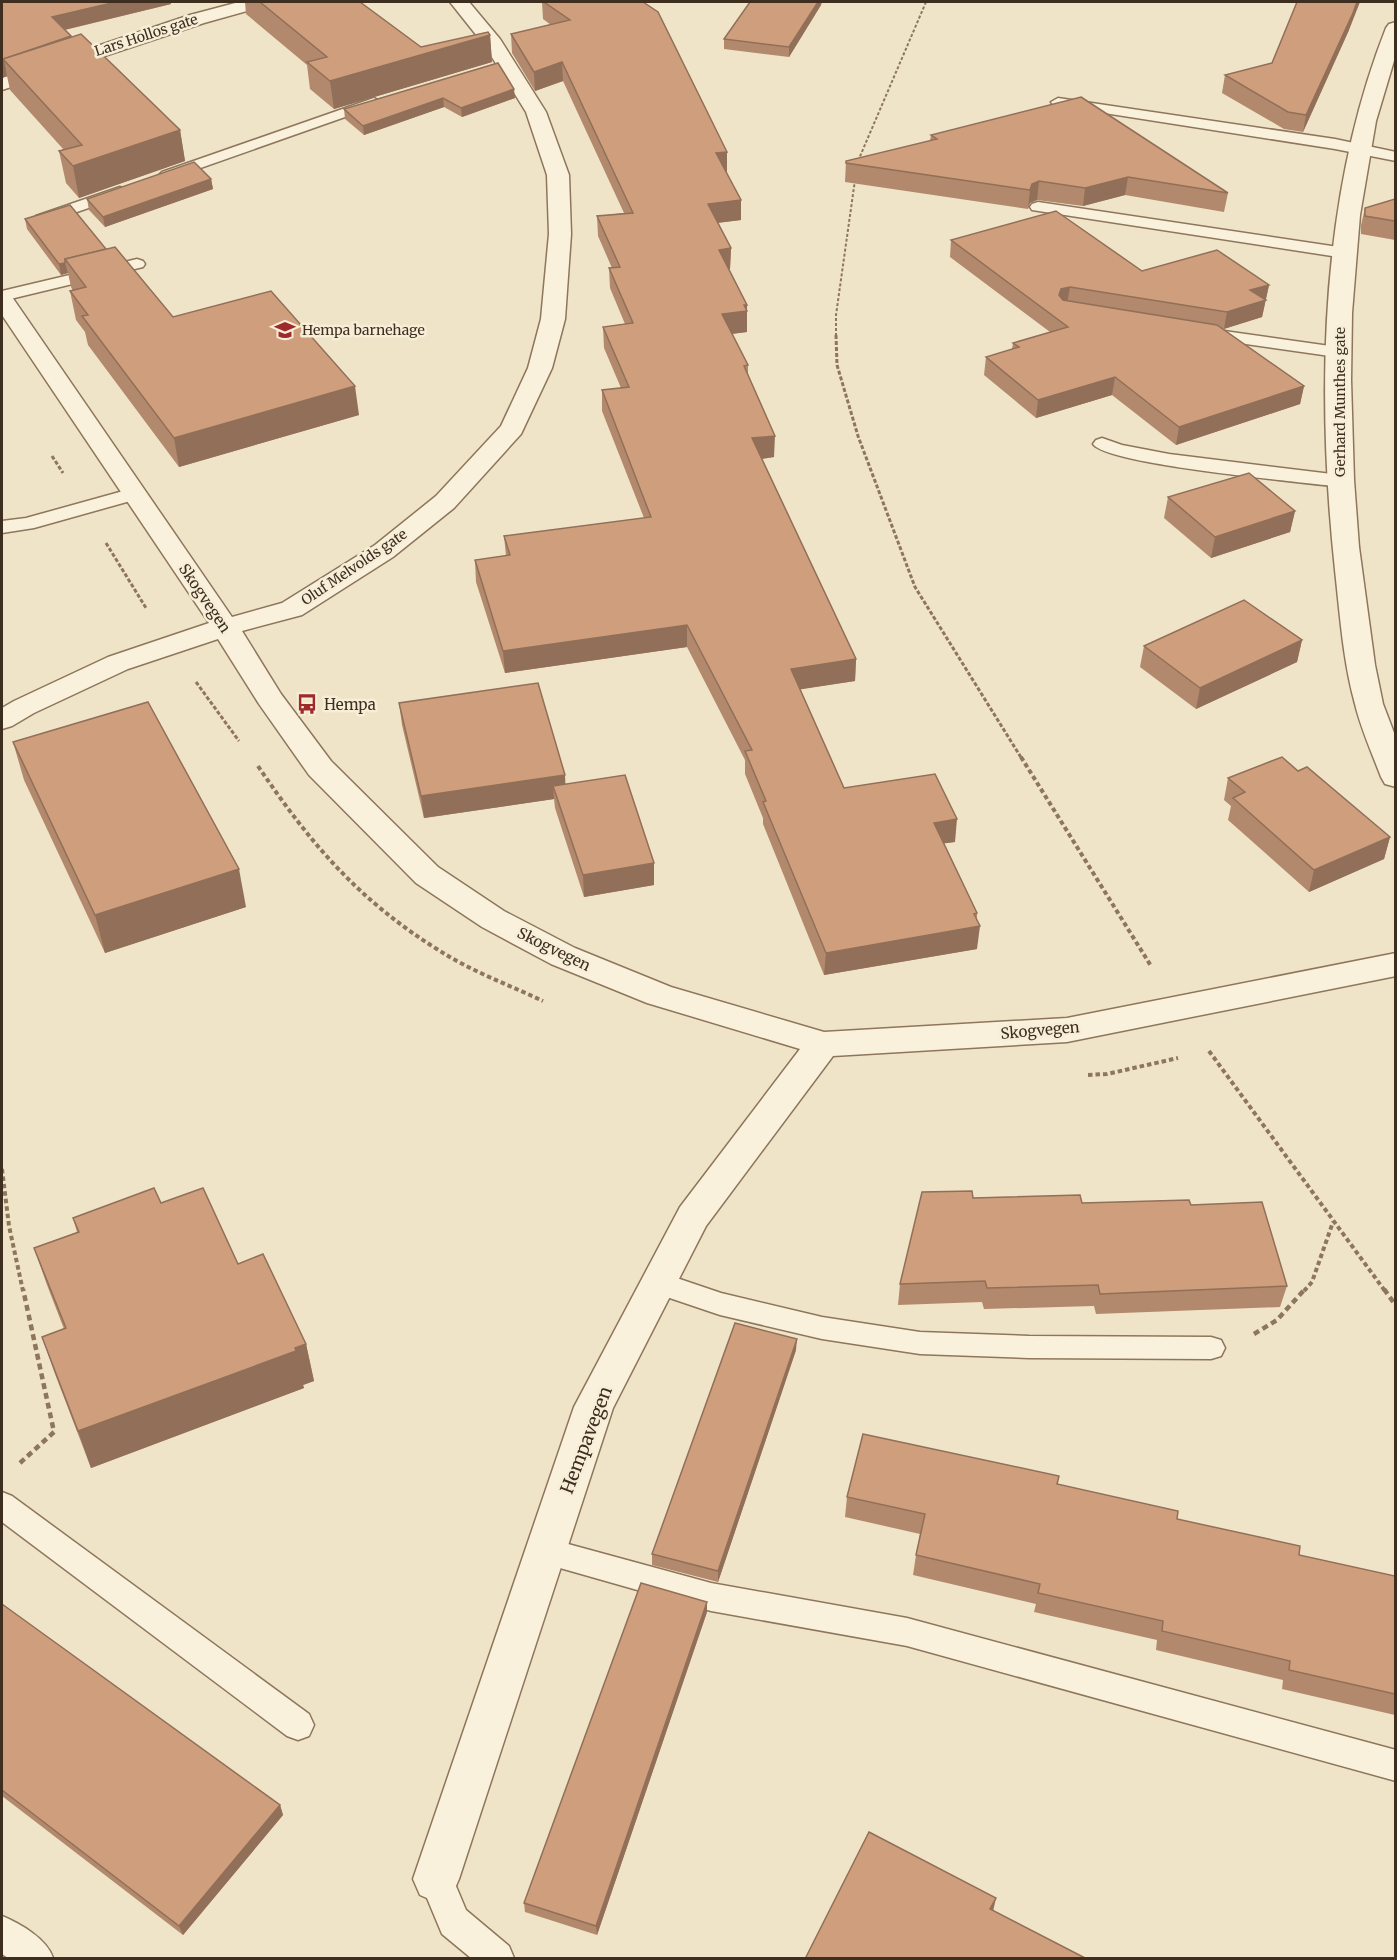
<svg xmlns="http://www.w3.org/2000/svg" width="1397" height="1960" font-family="Merriweather,serif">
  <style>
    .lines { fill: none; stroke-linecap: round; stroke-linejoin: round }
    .lane-casing { stroke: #8d765c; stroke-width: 3 }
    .street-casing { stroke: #8d765c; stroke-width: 3 }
    .path-far3 { stroke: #8d765c; stroke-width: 2; stroke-dasharray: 3 2; stroke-linecap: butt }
    .path-far2 { stroke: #8d765c; stroke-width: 3; stroke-dasharray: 4 2; stroke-linecap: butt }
    .path-far1 { stroke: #8d765c; stroke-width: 4; stroke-dasharray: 4.5 3; stroke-linecap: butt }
    .path { stroke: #8d765c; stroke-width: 4.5; stroke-dasharray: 6 4; stroke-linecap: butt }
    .lane { fill: #faf1dc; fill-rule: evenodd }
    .street { fill: #faf1dc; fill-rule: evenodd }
    .wall { fill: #b2896c }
    .shaded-wall { fill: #916f58 }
    .building { fill: #cf9f7d; stroke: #916f58; stroke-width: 1.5 }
    .labels { text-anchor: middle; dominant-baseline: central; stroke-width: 5; stroke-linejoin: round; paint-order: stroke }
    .far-street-label { font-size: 14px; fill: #3d2e20; stroke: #f7eed8 }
    .far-poi-label { font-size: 14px; fill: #3d2e20; stroke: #f7eed8; text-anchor: start }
    .street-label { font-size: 15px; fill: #3d2e20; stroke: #f7eed8 }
    .poi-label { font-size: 15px; fill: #3d2e20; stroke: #f7eed8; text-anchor: start }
    .near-street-label { font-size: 18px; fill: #3d2e20; stroke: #f7eed8 }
  </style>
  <rect width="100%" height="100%" fill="#f0e4c8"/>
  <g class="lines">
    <g class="lane-casing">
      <g id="lane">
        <path d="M374 98 381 102 379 105 172 178H162L159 175 162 172Z"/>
        <path d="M1058 98 1335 139 1396 152V161L1335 149 1053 105 1051 102Z"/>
        <path d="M120 187 128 192 126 195 48 222H36L34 219 36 216Z"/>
        <path d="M1038 202 1345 248 1353 253 1345 258 1032 210 1030 207 1032 204Z"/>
        <path d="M137 259 143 261 145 264 143 267 2 301V291Z"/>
        <path d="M1203 328 1337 347 1343 348 1346 352 1343 356 1337 357 1197 337 1194 333 1197 329Z"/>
        <path d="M1102 438 1122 445 1169 454 1340 475 1347 477 1349 481 1347 485 1340 487C1304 482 1107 465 1093 444L1096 440Z"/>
        <path d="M134 488 141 490 143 494 141 498 34 528 2 533V521L26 518Z"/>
        <path d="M659 1272 721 1293 822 1317 920 1332 1029 1336 1211 1337 1221 1340 1225 1348 1221 1356 1211 1359 1029 1358 920 1354 822 1339 720 1315 649 1291 645 1283 649 1275Z"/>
        <path d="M2 1492 12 1496 309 1714 314 1725 309 1736 298 1740 287 1736 2 1522Z"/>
        <path d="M546 1538 711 1583 907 1618 1396 1750V1781L907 1646 711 1611 546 1564 535 1560 531 1551 535 1542Z"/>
        <path d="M436 1862 448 1867 466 1910 509 1946 514 1958H471L442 1934 419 1879 424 1867Z"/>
        <path d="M2 1916C21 1924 47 1939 53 1958H8L2 1954Z"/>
      </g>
    </g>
    <g class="street-casing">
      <g id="street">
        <path d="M239 2H267L265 6 204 23 2 90V78L190 15Z"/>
        <path d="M450 2H469L500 39 546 112 569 175 571 234 565 319 552 368 521 434 454 508 393 557 302 615 242 631 281 694 331 761 438 867 504 911 575 948 671 987 824 1032 1067 1018 1396 953V976L1067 1042 833 1056 706 1226 613 1408 459 1879 452 1895 436 1902 420 1895 413 1879 574 1407 680 1207 800 1049 647 1003 551 964 482 927 416 883 309 775 259 704 218 639 128 669 34 713 12 726 2 729V708L14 701 108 657 209 623 2 315V292L10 294 232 617 282 603 375 545 436 496 501 426 528 368 541 319 549 234 547 175 526 112 485 46Z"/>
        <path d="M1396 22V54L1376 121 1360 215 1352 313 1351 380 1354 480 1359 547 1375 665 1383 704 1396 738V787L1385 784 1381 777C1372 753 1361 729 1355 704 1343 661 1340 615 1335 570 1316 392 1320 195 1386 28L1389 24Z"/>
      </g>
    </g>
    <g class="path-far3">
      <path d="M858 161 926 2"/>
      <path d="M836 336V315L855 180"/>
    </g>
    <g class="path-far2">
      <path d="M836 335 837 365 858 436 915 587 1022 759"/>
      <path d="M52 456 63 473"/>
      <path d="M106 543 146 608"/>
      <path d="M196 682 239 741"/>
    </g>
    <g class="path-far1">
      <path d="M1021 757 1151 966"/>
      <path d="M258 766C310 843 359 901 440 951 471 971 509 985 543 1001"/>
      <path d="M1209 1051 1385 1291"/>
      <path d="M1088 1075 1107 1074 1178 1058"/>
      <path d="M2 1169 9 1226 23 1291"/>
      <path d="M1304 1291 1312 1282 1333 1222"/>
    </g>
    <g class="path">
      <path d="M1384 1289 1396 1306"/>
      <path d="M1254 1334 1277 1320 1305 1289"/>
      <path d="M20 1463 54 1432 23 1289"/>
    </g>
    <use href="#lane" class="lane"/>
    <use href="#street" class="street"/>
  </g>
  <g class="wall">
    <path d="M2 2H170L171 4 65 30 72 37 180 130 185 161 79 198 66 183 59 151 64 150 10 90 7 76 2 78Z"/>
    <path d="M245 2H360L421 47 490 35 492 62 334 109 310 89 307 65 246 14Z"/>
    <path d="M542 2H643L727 152V172H726L741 200V220L717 223 731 248 730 269H729L747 305V332L732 334 748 365V374L774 457 762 459 856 659 855 681 800 689 844 788 955 842 944 843 977 913V949L824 975 763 824V818L745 774V760L687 647 505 673 476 582 475 560 506 556 504 536 644 518 602 411V390L621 388 604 348 603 327 625 324 610 288 609 268H612L598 236 597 216 624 213 563 81 535 91 512 53 511 34 551 25 543 19Z"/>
    <path d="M821 5 789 57 724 49V39Z"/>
    <path d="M1349 30 1303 132 1284 129 1222 93 1225 75 1272 63Z"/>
    <path d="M498 63 515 98 462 117 444 107 364 135 345 119 344 109Z"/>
    <path d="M931 135 1228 193 1224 212 1125 195 1083 206 1037 200 1030 203 1028 209 845 182 846 161 930 141Z"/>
    <path d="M211 179 213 189 105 227 89 210 87 199Z"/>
    <path d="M1395 199V240L1361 234V225L1365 208Z"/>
    <path d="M25 219 106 249 173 317 359 415 179 467 88 345 85 332 76 320 70 291H73L71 287 68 273 61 275 27 229Z"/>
    <path d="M951 240 1142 271 1269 285 1262 317 1223 329 1304 386 1300 404 1176 445 1112 395 1036 418 984 375 986 357 1012 349 1013 343 1050 332 950 257Z"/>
    <path d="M1168 497 1295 511 1290 532 1211 558 1164 518Z"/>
    <path d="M1302 640 1297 662 1196 709 1140 667 1144 646Z"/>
    <path d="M399 703 566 784 654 863V885L584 897 555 808 554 799 424 818 402 725Z"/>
    <path d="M13 742 246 907 105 953 24 780Z"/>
    <path d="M1298 771 1390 837 1384 859 1309 892 1228 820 1231 806 1224 800 1228 778Z"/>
    <path d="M973 1198 1082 1203 1191 1205 1287 1286 1280 1307 1096 1314 1094 1306 984 1309 982 1302 898 1305 900 1284Z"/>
    <path d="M161 1203 238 1264 306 1344 314 1381 303 1385 304 1388 91 1468 55 1374 42 1337 64 1329 47 1285 34 1248 77 1232 73 1218Z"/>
    <path d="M796 1350 718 1582 652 1565V1554Z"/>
    <path d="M1057 1484 1299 1555 1395 1576V1715L1282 1689 1283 1680 1156 1650 1157 1640 1034 1612 1036 1604 913 1575 916 1555 920 1534 845 1517 847 1497Z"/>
    <path d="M2 1604 280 1805 283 1815 183 1935 2 1796Z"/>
    <path d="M707 1612 597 1935 525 1912 524 1903Z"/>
  </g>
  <g class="shaded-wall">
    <path d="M116 2H170L171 4 55 32 52 17Z"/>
    <path d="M818 2H822L821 5 789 57V47Z"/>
    <path d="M1357 2H1360L1349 30 1303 132 1306 115Z"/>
    <path d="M490 35 492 62 334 109 330 81Z"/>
    <path d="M4 60 7 76 2 78V61Z"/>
    <path d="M562 62 563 81 535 91 534 72Z"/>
    <path d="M514 89 515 98 462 117 461 108Z"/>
    <path d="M443 98 444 107 364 135 363 126Z"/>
    <path d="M180 130 185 161 79 198 73 166Z"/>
    <path d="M727 152V172L716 173V153Z"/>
    <path d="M1128 177 1125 195 1083 206 1085 188Z"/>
    <path d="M211 179 213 189 105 227 103 217Z"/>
    <path d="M1039 181 1037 200 1030 203 1028 209 1030 190 1032 184Z"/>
    <path d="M741 200V220L708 224V204Z"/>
    <path d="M731 248 730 269 719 270V250Z"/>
    <path d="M65 263 68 273 61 275 59 264Z"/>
    <path d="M1269 285 1262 317 1224 329 1227 312 1250 290Z"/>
    <path d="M1070 287 1067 304 1059 306V295L1061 289Z"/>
    <path d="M744 305H747V332L721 335 722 314Z"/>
    <path d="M1115 377 1112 395 1036 418 1038 400Z"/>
    <path d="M355 386 359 415 179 467 174 438Z"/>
    <path d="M1304 386 1300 404 1176 445 1179 427Z"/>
    <path d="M775 436 774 457 752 460V438Z"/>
    <path d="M1295 511 1290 532 1211 558 1215 537Z"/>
    <path d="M687 625V647L505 673 503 651Z"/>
    <path d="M1302 640 1297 662 1196 709 1200 688Z"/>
    <path d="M856 659 855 681 790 691 791 669Z"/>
    <path d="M565 775 566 797 553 786 554 799 424 818 421 796Z"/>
    <path d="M957 819 955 842 932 845 934 823Z"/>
    <path d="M1390 837 1384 859 1309 892 1314 870Z"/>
    <path d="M654 863V885L584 897 583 875Z"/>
    <path d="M239 869 246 907 105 953 95 915Z"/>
    <path d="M980 926 977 949 824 975 826 953Z"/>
    <path d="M797 1339 796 1350 718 1582V1571Z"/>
    <path d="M306 1344 314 1381 303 1385 304 1388 91 1468 78 1431Z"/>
    <path d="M707 1602V1612L597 1935 596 1926Z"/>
    <path d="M280 1805 283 1815 183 1935 179 1926Z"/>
    <path d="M996 1898 992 1916 990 1909Z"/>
  </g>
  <g class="building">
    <path d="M2 2H116L52 17 71 36 3 59 4 60 2 61Z"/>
    <path d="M260 2H360L421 47 488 32 490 35 330 81 307 62 327 57Z"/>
    <path d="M544 2H643L658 12 727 152 716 153 741 200 708 204 731 248 719 250 747 305H744L747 311 722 314 748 365 744 366 775 436 752 438 856 659 791 669 844 788 935 774 957 819 934 823 977 913 974 914 980 926 826 953 763 802 766 801 745 751 752 750 687 625 503 651 475 560 510 555 504 536 651 517 602 390 629 387 603 327 633 323 609 268 620 267 597 216 633 213 562 62 534 72 511 34 570 20Z"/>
    <path d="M750 2H818L789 47 724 39Z"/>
    <path d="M1297 2H1357L1353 13 1306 115 1288 112 1225 75 1272 63Z"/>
    <path d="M81 34 180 130 73 166 59 151 82 145 3 59Z"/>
    <path d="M498 63 514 89 461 108 443 98 363 126 344 109Z"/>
    <path d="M1081 97 1228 193 1128 177 1085 188 1039 181 1032 184 1030 190 846 163V161L937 139 931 135Z"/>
    <path d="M194 162 211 179 103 217 87 199Z"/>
    <path d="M1395 199V221L1365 216V208Z"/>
    <path d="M70 205 106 249 65 259V263L59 264 25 219Z"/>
    <path d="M1056 211 1142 271 1217 250 1269 285 1250 290 1266 300 1227 312 1070 287 1061 289 1059 295 1063 300 1217 325 1304 386 1179 427 1115 377 1038 400 986 357 1019 347 1013 343 1068 327 951 240Z"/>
    <path d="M115 247 173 317 271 291 355 386 174 438 82 316 88 315 70 291 86 287 65 259Z"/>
    <path d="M1249 473 1295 511 1215 537 1168 497Z"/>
    <path d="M1244 600 1302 640 1200 688 1144 646Z"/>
    <path d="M538 683 565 775 421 796 399 703Z"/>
    <path d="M148 702 239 869 95 915 13 742Z"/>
    <path d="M1282 757 1298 771 1307 767 1390 837 1314 870 1233 798 1245 792 1228 778Z"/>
    <path d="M625 775 654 863 583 875 553 786Z"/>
    <path d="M154 1188 161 1203 203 1188 238 1264 263 1254 306 1344 295 1348 296 1351 78 1431 42 1337 66 1328 34 1248 79 1232 73 1218Z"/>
    <path d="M972 1191 973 1198 1080 1195 1082 1203 1189 1200 1191 1205 1262 1202 1287 1286 1100 1294 1098 1285 987 1288 985 1281 900 1284 922 1192Z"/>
    <path d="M735 1323 797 1339 718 1571 652 1554Z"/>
    <path d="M863 1434 1059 1476 1057 1484 1178 1511 1177 1519 1300 1546 1299 1555 1395 1576V1694L1289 1670 1290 1661 1162 1631 1163 1621 1038 1593 1040 1584 916 1555 925 1514 847 1497Z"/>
    <path d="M641 1583 707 1602 596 1926 524 1903Z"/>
    <path d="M2 1604 280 1805 179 1926 2 1790Z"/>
    <path d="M869 1832 996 1898 990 1909 1087 1959H805Z"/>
  </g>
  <defs>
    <g id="school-bare" transform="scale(1.62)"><path d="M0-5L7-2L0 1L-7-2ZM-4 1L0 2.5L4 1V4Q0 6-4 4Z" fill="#9e2a2b" stroke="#f7eed8" stroke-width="2.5" paint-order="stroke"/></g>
    <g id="bus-bare" transform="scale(1.62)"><path d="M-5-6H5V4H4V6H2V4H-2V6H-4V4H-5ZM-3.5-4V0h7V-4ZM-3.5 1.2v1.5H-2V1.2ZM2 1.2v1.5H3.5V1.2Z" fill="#9e2a2b" stroke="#f7eed8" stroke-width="2.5" paint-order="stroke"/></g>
  </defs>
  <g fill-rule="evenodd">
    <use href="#school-bare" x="285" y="330"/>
    <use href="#bus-bare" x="307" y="704"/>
  </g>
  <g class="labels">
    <g class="far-street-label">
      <text transform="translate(146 35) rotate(-18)">Lars Hollos gate</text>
      <text transform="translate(1340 402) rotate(-90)">Gerhard Munthes gate</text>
      <text transform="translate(354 567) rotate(-34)">Oluf Melvolds gate</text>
    </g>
    <g class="far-poi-label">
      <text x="302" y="330">Hempa barnehage</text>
    </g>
    <g class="street-label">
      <text transform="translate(205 598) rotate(56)">Skogvegen</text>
      <text transform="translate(554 949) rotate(26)">Skogvegen</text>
      <text transform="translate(1040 1030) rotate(-5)">Skogvegen</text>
    </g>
    <g class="poi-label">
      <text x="324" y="704">Hempa</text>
    </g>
    <g class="near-street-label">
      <text transform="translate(586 1440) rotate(-69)">Hempavegen</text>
    </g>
  </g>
  <rect width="1397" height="1960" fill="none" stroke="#3d2e20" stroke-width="6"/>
</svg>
